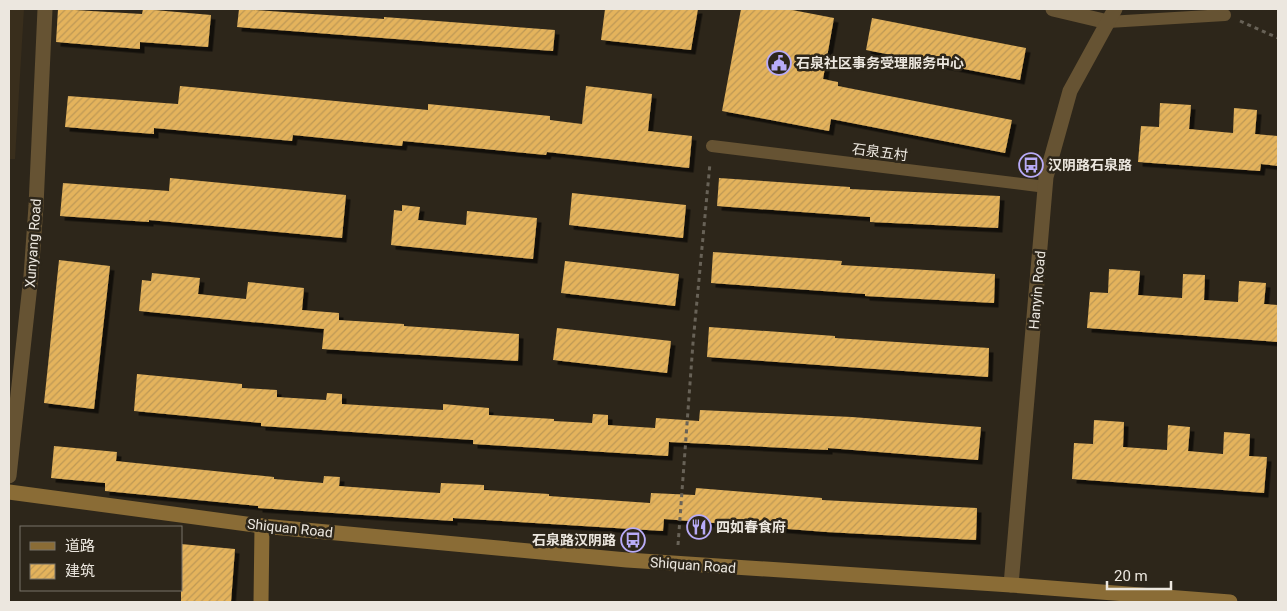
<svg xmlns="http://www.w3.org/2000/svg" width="1287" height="611" font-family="Roboto,'Noto Sans SC',sans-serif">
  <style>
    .built { fill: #392e1c }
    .building { fill: url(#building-hatch); filter: url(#shadow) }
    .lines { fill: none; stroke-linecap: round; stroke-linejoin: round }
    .path { stroke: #686257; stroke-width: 3; stroke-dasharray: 4 4; stroke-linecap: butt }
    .lane { stroke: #665333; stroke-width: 12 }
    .street { stroke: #665333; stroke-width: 15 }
    .secondary { stroke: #8a6c36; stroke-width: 15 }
    .labels { text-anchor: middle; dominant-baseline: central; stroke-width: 5; stroke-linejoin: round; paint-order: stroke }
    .poi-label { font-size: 14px; font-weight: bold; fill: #ece7df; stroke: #2d261a; text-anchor: start }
    .street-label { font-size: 14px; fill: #ece7df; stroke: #2d261a }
  </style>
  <defs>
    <pattern id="building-hatch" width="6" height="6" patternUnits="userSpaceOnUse" patternTransform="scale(1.25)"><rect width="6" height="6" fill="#e4b35c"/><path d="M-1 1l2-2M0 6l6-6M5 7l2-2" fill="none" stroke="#bd9856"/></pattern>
    <filter id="shadow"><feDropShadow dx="4.5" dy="4.5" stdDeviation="0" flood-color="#0009"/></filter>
  </defs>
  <rect width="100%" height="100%" fill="#2d261a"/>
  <path class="built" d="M9 9H24L15 159H9Z"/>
  <g class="building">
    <path d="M58 9 142 14 143 9 211 15 208 47 140 42V49L56 42Z"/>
    <path d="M239 9 384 19V17L555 30 553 51 237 27Z"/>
    <path d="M605 9H698L691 50 601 40Z"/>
    <path d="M741 9H787L834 18 823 79 838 82V86L1012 120 1005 153 831 119 829 131 722 111Z"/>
    <path d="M872 18 1026 48 1020 80 866 50Z"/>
    <path d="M180 86 428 110V104L550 116V120L582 124 586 86 652 94 648 131 692 136 689 168 547 152 546 155 403 141 402 146 293 135 292 141 154 128V134L65 127 68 96 178 104Z"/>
    <path d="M1160 103 1191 105 1189 129 1233 133 1234 108 1257 110 1255 134 1278 136V166L1261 164 1260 171 1138 162 1141 126 1159 127Z"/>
    <path d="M170 178 346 195 342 238 149 220V222L60 216 63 183 169 191Z"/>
    <path d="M719 178 850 187V189L1000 196 998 228 870 222V217L717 206Z"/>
    <path d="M572 193 686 205 683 238 569 225Z"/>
    <path d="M402 205 420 207 418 220 466 225 467 211 537 218 533 259 391 245 394 210 402 211Z"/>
    <path d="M713 252 842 261 841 265 995 274 994 303 865 296V294L711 283Z"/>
    <path d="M59 260 110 266 94 409 44 403Z"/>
    <path d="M565 261 679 274 675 306 561 293Z"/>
    <path d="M1109 269 1140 271 1138 295 1182 298 1183 274 1205 275 1204 300 1238 302 1239 281 1266 283 1264 304 1278 305V342L1087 328 1090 292 1108 293Z"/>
    <path d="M152 273 200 278 198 294 246 299 248 282 304 288 302 310 339 313V320L404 324V326L519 334 518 361 322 349 324 329 139 311 142 280 151 281Z"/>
    <path d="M709 327 835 336V338L989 348 988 377 707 357Z"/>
    <path d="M557 328 671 341 667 373 553 360Z"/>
    <path d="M137 374 242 384V388L277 390V397L326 400 327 393 342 394V404L443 410V404L489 408V415L554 419V421L592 423 593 414 608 415V425L655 428 656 418 699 421 700 410 852 417 981 427 978 460 828 448V450L669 442 668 456 473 444V440L261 426V423L134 411Z"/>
    <path d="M1094 420 1124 422 1123 447 1167 450 1168 425 1190 427 1188 451 1223 454 1224 432 1250 434 1249 456 1267 457 1264 493 1072 479 1074 443 1093 444Z"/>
    <path d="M54 446 117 452 116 461 274 477V479L323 483 324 476 340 477 339 486 393 490 440 493 441 483 484 485V490L549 494V496L650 503 651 493 695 495 696 488 822 498V500L977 508 976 540 826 532 664 519 663 531 453 518V521L258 508V506L105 491V483L51 478Z"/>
    <path d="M181 544 235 549 231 602H181Z"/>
  </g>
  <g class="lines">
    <g class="path">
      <path d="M1240 21 1278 38"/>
      <path d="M678 545 693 343 710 163"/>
    </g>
    <g class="lane">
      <path d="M1108 22 1225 15"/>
      <path d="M712 146 1046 187"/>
    </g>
    <g class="street">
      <path d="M1053 9 1108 22"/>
      <path d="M9 476 31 276 36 206 45 9"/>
      <path d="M1011 585 1046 177 1070 91 1115 9"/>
    </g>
    <g class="secondary">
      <path d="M9 492 262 526 627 560 1011 585 1230 602"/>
      <path d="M261 602 262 526"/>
    </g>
  </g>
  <defs>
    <g id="civic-ring" transform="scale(1.25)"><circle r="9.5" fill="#2d261a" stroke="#b8abf7" stroke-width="1.5"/><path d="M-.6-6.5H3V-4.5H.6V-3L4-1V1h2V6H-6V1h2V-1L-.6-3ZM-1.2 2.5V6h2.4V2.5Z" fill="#b8abf7"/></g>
    <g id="bus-ring" transform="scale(1.25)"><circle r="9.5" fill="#2d261a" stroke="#b8abf7" stroke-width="1.5"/><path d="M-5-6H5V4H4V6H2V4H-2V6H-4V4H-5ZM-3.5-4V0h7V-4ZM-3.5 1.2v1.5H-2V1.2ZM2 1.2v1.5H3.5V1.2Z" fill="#b8abf7"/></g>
    <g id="restaurant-ring" transform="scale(1.25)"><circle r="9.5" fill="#2d261a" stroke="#b8abf7" stroke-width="1.5"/><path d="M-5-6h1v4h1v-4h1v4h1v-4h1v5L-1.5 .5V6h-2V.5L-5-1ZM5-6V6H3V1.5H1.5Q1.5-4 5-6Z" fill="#b8abf7"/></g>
  </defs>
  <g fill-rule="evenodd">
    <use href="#civic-ring" x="779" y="63"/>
    <use href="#bus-ring" x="1031" y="165"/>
    <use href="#restaurant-ring" x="699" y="527"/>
    <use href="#bus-ring" x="633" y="540"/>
  </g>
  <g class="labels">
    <g class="poi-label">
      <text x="796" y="63">石泉社区事务受理服务中心</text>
      <text x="1048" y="165">汉阴路石泉路</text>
      <text x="716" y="527">四如春食府</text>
      <text x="616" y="540" text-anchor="end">石泉路汉阴路</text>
    </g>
    <g class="street-label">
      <text transform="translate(880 152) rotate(7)">石泉五村</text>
      <text transform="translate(33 243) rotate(-86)">Xunyang Road</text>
      <text transform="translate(1037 290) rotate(-85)">Hanyin Road</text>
      <text transform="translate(290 528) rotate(6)">Shiquan Road</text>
      <text transform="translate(693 565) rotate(4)">Shiquan Road</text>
    </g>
  </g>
  <rect width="1287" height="611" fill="none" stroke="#ece7df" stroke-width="20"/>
  <rect x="20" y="526" width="162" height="65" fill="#2d261a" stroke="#797369"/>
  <rect x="30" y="542" width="25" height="8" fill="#8a6c36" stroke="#797369"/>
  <text x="65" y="551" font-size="15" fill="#ece7df">道路</text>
  <rect x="30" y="564" width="25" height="15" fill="url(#building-hatch)" stroke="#797369"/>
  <text x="65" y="576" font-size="15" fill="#ece7df">建筑</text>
  <path d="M1107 581v8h64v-8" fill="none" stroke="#ece7df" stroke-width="2.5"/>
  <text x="1114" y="581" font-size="15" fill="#ece7df" stroke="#2d261a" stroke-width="4" paint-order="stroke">20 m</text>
</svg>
